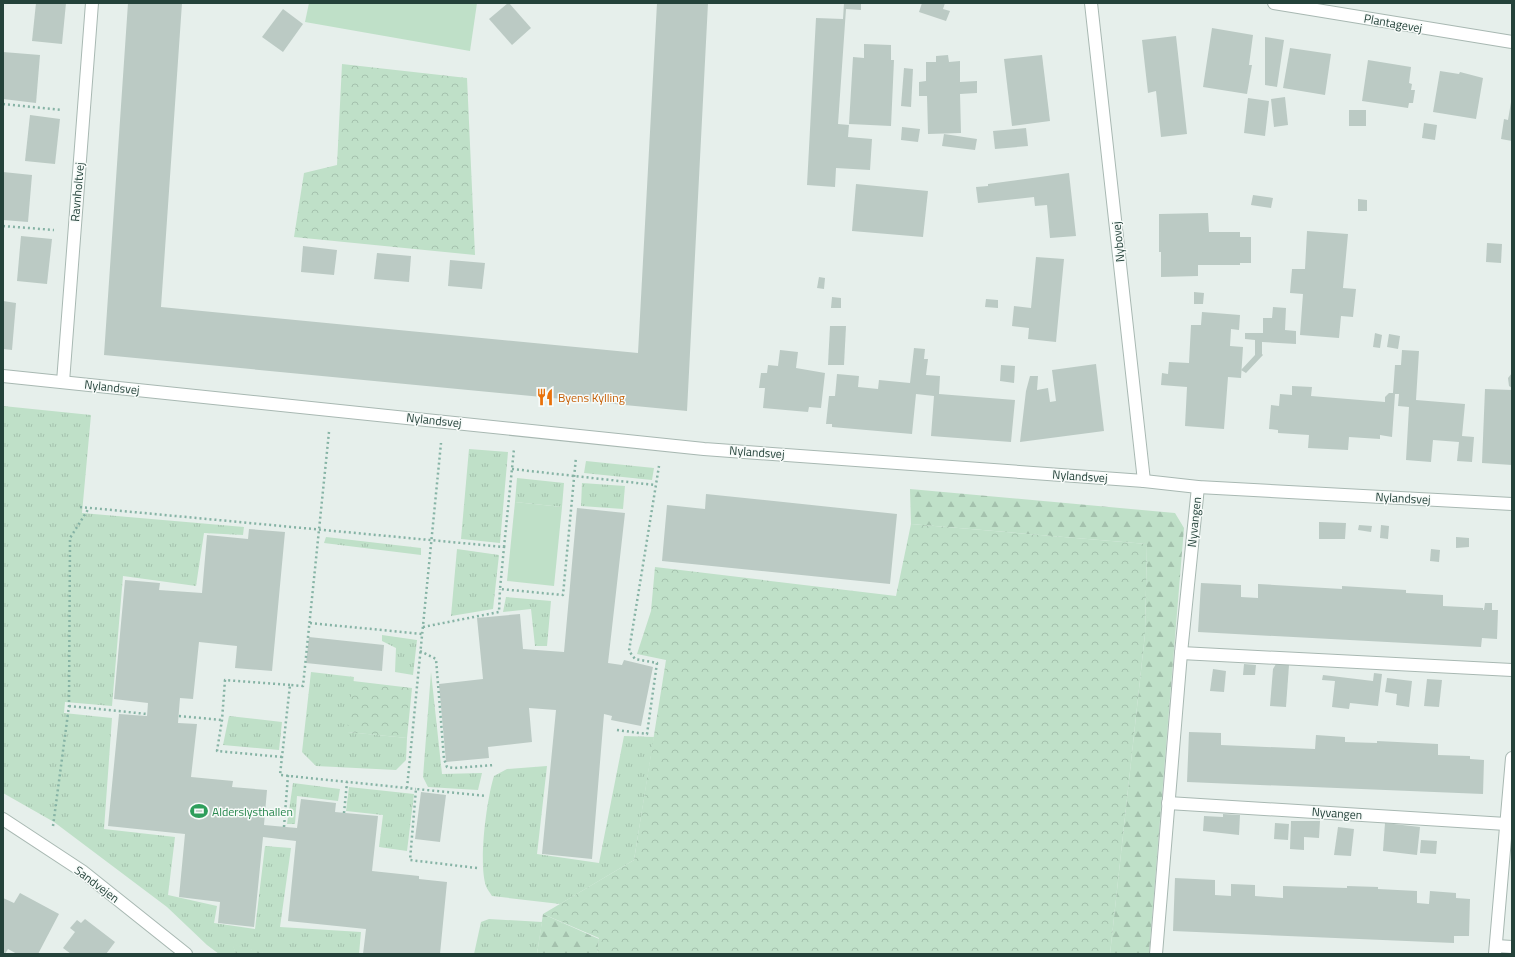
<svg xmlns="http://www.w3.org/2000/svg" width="1515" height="957" font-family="'Titillium Web',sans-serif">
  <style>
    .grass { fill: url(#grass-tufts) }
    .forest { fill: url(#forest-firs) }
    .park { fill: url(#park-crowns) }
    .pitch { fill: #bfe0c8 }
    .building { fill: #bbcac4 }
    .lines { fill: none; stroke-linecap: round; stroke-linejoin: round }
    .street-casing { stroke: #a8b8b2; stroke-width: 14 }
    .path { stroke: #86b3a5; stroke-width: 2.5; stroke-dasharray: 2 3; stroke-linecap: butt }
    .street { stroke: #fff; stroke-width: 12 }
    .labels { text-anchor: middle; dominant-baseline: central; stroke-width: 3; stroke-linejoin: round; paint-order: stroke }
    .street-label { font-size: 12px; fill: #24423a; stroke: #f7fbf9 }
    .food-label { font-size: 12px; fill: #c56008; stroke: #f7fbf9; text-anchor: start }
    .leisure-label { font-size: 12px; fill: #27864d; stroke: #f7fbf9; text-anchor: start }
  </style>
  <defs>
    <pattern id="grass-tufts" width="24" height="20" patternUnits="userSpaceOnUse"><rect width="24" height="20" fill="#bfe0c8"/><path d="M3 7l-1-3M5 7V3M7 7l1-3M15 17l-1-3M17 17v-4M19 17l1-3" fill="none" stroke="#a4c1ad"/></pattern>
    <pattern id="forest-firs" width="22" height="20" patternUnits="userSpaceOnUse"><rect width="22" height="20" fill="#bfe0c8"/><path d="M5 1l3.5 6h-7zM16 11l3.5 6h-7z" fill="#a4c1ad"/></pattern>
    <pattern id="park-crowns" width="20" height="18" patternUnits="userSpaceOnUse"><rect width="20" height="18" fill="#bfe0c8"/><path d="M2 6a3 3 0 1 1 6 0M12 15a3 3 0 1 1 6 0" fill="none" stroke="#a4c1ad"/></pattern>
  </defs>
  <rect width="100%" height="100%" fill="#e6efeb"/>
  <g class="grass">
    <path d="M3 406 91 415 82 513 244 527 243 535 204 533 196 586 123 576 112 706 65 702 64 713 112 718 104 829 175 837 168 895 217 906 214 923 255 929 265 846 291 848 280 927 361 932 359 954H267L233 945 236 954H219L207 945 167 907 54 822 3 793Z"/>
    <path d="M469 449 508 452 500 543 461 539Z"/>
    <path d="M586 461 654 468 652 480 584 473Z"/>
    <path d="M517 478 564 483 562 507 515 502Z"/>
    <path d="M582 483 625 486 623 509 581 506Z"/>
    <path d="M326 537 421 548V555L324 543Z"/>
    <path d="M457 549 499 555 493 609 451 616Z"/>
    <path d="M506 597 551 601 547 646H535L531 609 503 612Z"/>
    <path d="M382 635 417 640 413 675 395 672 396 648 382 641Z"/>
    <path d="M311 672 354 677 348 732 407 738 406 760 396 770 316 766 302 752Z"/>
    <path d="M431 672 442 774 482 773 478 790 428 787 423 777Z"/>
    <path d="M229 716 282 722 279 750 223 745Z"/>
    <path d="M624 736 654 737 634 860 560 904 492 896C490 893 487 889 486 886 478 863 487 798 494 776L507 769 547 766 537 854 599 863Z"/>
    <path d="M293 783 340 789 338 801 297 796 295 824H287Z"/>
    <path d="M349 787 414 794 407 851 379 847 383 815 346 811Z"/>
    <path d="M489 919 542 922 537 954H474L481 922Z"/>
  </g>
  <g class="forest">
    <path d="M910 489 1175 513 1184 528 1149 954H1110L1145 634 1147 544 911 524Z"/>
    <path d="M543 914 599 939 597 954H537Z"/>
    <path d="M232 944 265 953 267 954H236Z"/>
  </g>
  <g class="park">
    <path d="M342 64 467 78 475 255 294 237 304 173 337 165Z"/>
    <path d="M911 524 1147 544 1145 634 1110 954H597L599 938 543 914 634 860 666 660 637 654 651 611 655 567 896 596Z"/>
    <path d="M353 681 412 688 407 738 347 732Z"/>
  </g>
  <g class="pitch">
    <path d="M309 3H477L470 51 305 22Z"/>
    <path d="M515 502 562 507 554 586 507 581Z"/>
  </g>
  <g class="building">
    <path d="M36 3H66L62 44 32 41Z"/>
    <path d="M128 3H182L161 307 638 353 657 3H708L687 411 104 355Z"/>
    <path d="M508 3H509L531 28 512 45 489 19Z"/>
    <path d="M844 3H861V10L846 9 838 124 849 125 848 137 872 139 870 170 836 168 835 187 807 185 816 18 843 19Z"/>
    <path d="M922 3H945L943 9 950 11 946 21 919 12Z"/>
    <path d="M283 9 303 24 283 52 262 37Z"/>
    <path d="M1212 28 1253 35 1249 65H1252L1247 94 1203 87Z"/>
    <path d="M1176 36 1187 134 1161 137 1156 91 1148 93 1142 40Z"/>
    <path d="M1265 37 1284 40 1277 87 1265 85Z"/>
    <path d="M864 44 891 45V60H894L891 126 849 124 853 57 864 58Z"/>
    <path d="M1290 48 1331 54 1325 95 1283 88Z"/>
    <path d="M3 52 40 55 36 103 3 99Z"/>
    <path d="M948 55 949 62 960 61V82L977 81V93L960 94 961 133 928 134 927 96H919V82L926 81V62H936V56Z"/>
    <path d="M1042 55 1050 121 1012 126 1004 59Z"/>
    <path d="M1368 60 1411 67 1409 83 1412 84 1411 90H1415L1413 103H1409L1408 108 1362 101Z"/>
    <path d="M904 68 913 69 911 107 901 106Z"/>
    <path d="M1440 71 1459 74 1460 72 1483 78 1476 119 1433 112Z"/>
    <path d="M1285 97 1288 125 1274 127 1271 99Z"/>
    <path d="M1248 98 1269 101 1265 136 1244 133Z"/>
    <path d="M1511 102H1512V141L1501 139 1504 119 1508 120Z"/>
    <rect x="1349" y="110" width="17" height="16"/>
    <path d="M30 115 60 119 55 164 25 161Z"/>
    <path d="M1424 123 1437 125 1435 140 1422 138Z"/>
    <path d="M902 127 920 129 918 142 901 140Z"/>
    <path d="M1026 128 1028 146 995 149 993 131Z"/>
    <path d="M944 134 977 139 975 150 942 146Z"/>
    <path d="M3 172 32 175 28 222 3 220Z"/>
    <path d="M1069 173 1076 236 1050 238 1047 205 1035 206 1034 197 978 203 976 187 988 186V184Z"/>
    <path d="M856 184 928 191 923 237 852 231Z"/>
    <path d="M1253 195 1273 198 1271 208 1251 205Z"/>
    <path d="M1358 199 1367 200V211H1358Z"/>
    <path d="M1208 213 1209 232H1240V237H1251V263H1240V265H1198V276L1161 277V252H1159V214Z"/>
    <path d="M1307 231 1348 234 1343 288 1356 289 1353 317 1341 316 1339 338 1300 335 1303 294 1290 293 1292 269H1305Z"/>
    <path d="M21 236 52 239 47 284 17 281Z"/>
    <path d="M1487 243 1502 244 1501 263 1486 262Z"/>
    <path d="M303 246 337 250 334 275 301 272Z"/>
    <path d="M377 253 411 256 409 282 374 279Z"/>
    <path d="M1036 257 1064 259 1056 342 1028 339 1029 328 1012 326 1014 306 1031 308Z"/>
    <path d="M450 260 485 263 482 289 448 286Z"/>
    <path d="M819 277 825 278 824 289 817 288Z"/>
    <path d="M1194 292 1204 293 1203 304H1194Z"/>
    <path d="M832 297 841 298V308H831Z"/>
    <path d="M986 299 998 300V308L985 307Z"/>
    <path d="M3 301 16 303 12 350 3 349Z"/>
    <path d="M1273 307 1286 308 1285 330 1296 331V344L1262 342V354L1263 355 1246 373 1241 370 1255 355V340L1245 339V333H1263V318H1272Z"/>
    <path d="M1202 312 1240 315 1239 330 1231 329 1230 346 1243 347 1241 378 1228 377 1224 429 1185 426 1187 387 1161 385 1162 373 1168 374 1169 362 1189 363 1191 325H1201Z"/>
    <path d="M830 326H846L844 365H828Z"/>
    <path d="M1375 333 1382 335 1380 348 1373 347Z"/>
    <path d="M1389 334 1400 336 1398 349 1387 347Z"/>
    <path d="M914 348 925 349 924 359H928L926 375 940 376 939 394 1015 400 1011 442 931 436 934 396 916 394 912 434 832 427V424H826L829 396H835L837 374 859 376 858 387 878 389 879 380 910 383Z"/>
    <path d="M780 350 798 352 796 368 825 373 821 408 809 407 808 412 763 408 765 388H759L761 373H767L768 365 778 366Z"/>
    <path d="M1402 350 1419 351 1416 400 1465 404 1462 436 1474 437 1472 462 1457 461 1459 442 1433 440 1431 462 1406 460 1409 407 1398 406 1399 394H1395L1392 437 1380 435V439L1349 437 1348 450 1308 448 1309 435 1278 433V430L1269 429 1271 405 1279 406 1280 394 1292 395V386L1312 387 1311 396 1385 402V397L1389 393H1393L1395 365H1401Z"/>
    <path d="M1096 364 1104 431 1020 442 1026 391 1030 376H1038L1037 390 1048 388 1050 402 1056 401 1052 370Z"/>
    <path d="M1001 365 1015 366 1014 383 1000 381Z"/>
    <path d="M1512 373V388L1509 386 1508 378Z"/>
    <path d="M1485 389 1512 390V465L1482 463Z"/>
    <path d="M706 494 897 514 890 584 662 561 667 505 705 509Z"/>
    <path d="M577 508 625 513 608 663 622 665 624 660 653 667 641 726 611 720 612 716 604 714 592 859 542 854 556 710 529 708 532 742 488 747 489 758 446 762 439 684 483 679 477 618 520 614 523 649 564 652Z"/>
    <path d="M1319 522 1346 523 1345 539H1319Z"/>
    <path d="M1359 525 1372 526 1371 532 1358 530Z"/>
    <path d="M1381 525 1389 526 1388 539 1380 538Z"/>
    <path d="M249 529 285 532 272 671 235 668 237 646 199 642 193 699 180 698 178 723 197 724 191 777 233 781 232 787 267 790 264 825 297 828 301 799 336 803 335 812 378 816 372 871 419 876V879L447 882 440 954H363L366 929 288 921 296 841 263 837 254 927 218 923 220 902 179 897 185 834 108 826 119 714 147 716 148 703 114 699 125 580 160 583 159 590 202 593 207 535 248 539Z"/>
    <path d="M1456 537 1469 538V547L1456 548Z"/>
    <path d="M1431 549 1440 550 1439 562 1430 561Z"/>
    <path d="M1201 583 1241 585V597L1258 598V584L1342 589V586L1406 590V593L1443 595V606L1483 608V610H1484L1485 603H1492V610H1498L1497 639 1482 638 1481 647 1198 632Z"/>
    <path d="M309 637 384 645 382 671 306 663Z"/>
    <path d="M1244 664 1256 665 1255 675H1243Z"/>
    <path d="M1276 664 1289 665 1286 707 1270 706 1273 669Z"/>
    <path d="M1213 669 1226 671 1224 692 1210 691Z"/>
    <path d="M1374 673 1382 674 1378 706 1350 703 1349 709 1332 707 1335 681 1322 680 1323 675 1373 681Z"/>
    <path d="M1387 678 1412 681 1409 707 1396 705 1397 694 1385 692Z"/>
    <path d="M1427 679 1442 680 1439 707 1424 706Z"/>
    <path d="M1189 732 1221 733V745L1315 749 1316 735 1345 737V742L1377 743V741L1438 744V755L1470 756V759L1484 760 1483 794 1187 782Z"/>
    <path d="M421 792 446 795 440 842 415 839Z"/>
    <path d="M1223 814 1240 815 1239 835 1203 831 1204 816 1223 817Z"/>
    <path d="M1291 821H1320L1319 838 1304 837V850L1290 849Z"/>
    <path d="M1275 823 1289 824 1288 840 1274 839Z"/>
    <path d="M1385 823 1420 827 1417 855 1383 851Z"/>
    <path d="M1338 827 1354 829 1351 856 1334 855Z"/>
    <path d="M1421 840 1437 841 1436 854 1420 853Z"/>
    <path d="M1175 878 1215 880V895L1231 896V884L1255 885V896L1283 898V886L1347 888V886L1378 887V889L1417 891V903L1429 904 1430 891 1456 893V898L1470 899 1469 936H1454V943L1173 931Z"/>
    <path d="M20 893 59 914 38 954H17L8 949 5 954H3V898L14 903Z"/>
    <path d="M85 919 115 942 106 954H71L63 948 75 932 70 928 77 920 81 923Z"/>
  </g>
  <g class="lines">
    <g class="street-casing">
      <g id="street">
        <path d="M1091 3 1144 481"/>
        <path d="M1274 3 1512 42"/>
        <path d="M3 376 704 449 1144 481 1198 487 1512 504"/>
        <path d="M63 382 92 3"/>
        <path d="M1181 653 1512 670"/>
        <path d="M1168 803 1506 824"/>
        <path d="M3 819 82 871 186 954"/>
        <path d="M1496 946 1512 947"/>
        <path d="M1156 954 1181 653 1198 487"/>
        <path d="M1495 954 1512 758"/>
      </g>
    </g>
    <g class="path">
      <path d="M3 104 62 110"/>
      <path d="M3 226 54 230"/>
      <path d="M329 432 303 686 290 685 280 775 416 789"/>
      <path d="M512 469 655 485"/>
      <path d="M80 507 504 547 500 589 563 595 576 457"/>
      <path d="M504 547 514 449"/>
      <path d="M310 623 422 634"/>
      <path d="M423 627 499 612 500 589"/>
      <path d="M420 651 436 659 444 759 447 767 455 768 495 765"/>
      <path d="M69 706 147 714"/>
      <path d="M179 716 222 720"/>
      <path d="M617 730 647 734 657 663 635 659 629 651 659 466"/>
      <path d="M282 757 217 751 222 720 225 680 290 685"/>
      <path d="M407 788 441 443"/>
      <path d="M344 813 347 782"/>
      <path d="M53 826 69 706 70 538 89 508"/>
      <path d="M284 827 288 775"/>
      <path d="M477 868 410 860 416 789 486 796"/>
    </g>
    <use href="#street" class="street"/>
  </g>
  <defs>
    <g id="restaurant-bare" transform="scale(1.38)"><path d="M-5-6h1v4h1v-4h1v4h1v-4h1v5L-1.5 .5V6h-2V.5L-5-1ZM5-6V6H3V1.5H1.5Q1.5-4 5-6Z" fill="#e8710a" stroke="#f7fbf9" stroke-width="2.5" paint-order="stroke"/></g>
    <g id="stadium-bare" transform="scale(1.38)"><path d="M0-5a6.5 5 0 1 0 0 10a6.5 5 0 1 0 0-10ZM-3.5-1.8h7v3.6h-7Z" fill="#2e9e5b" stroke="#f7fbf9" stroke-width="2.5" paint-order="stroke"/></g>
  </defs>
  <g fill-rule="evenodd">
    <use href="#restaurant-bare" x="545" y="397"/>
    <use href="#stadium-bare" x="199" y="811"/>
  </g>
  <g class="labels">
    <g class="street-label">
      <text transform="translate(1393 23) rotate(10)">Plantagevej</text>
      <text transform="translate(77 192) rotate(-85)">Ravnholtvej</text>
      <text transform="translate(1118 242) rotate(-96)">Nybovej</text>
      <text transform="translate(112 387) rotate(6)">Nylandsvej</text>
      <text transform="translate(434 420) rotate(6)">Nylandsvej</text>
      <text transform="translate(757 452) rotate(4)">Nylandsvej</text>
      <text transform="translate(1080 476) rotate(4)">Nylandsvej</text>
      <text transform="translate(1403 498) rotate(3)">Nylandsvej</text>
      <text transform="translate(1194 522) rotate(-84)">Nyvangen</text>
      <text transform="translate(1337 813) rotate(4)">Nyvangen</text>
      <text transform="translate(97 884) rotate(37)">Sandvejen</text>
    </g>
    <g class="food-label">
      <text x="558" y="397">Byens Kylling</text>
    </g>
    <g class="leisure-label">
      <text x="212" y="811">Alderslysthallen</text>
    </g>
  </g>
  <rect width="1515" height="957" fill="none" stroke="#24423a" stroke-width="8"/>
</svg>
